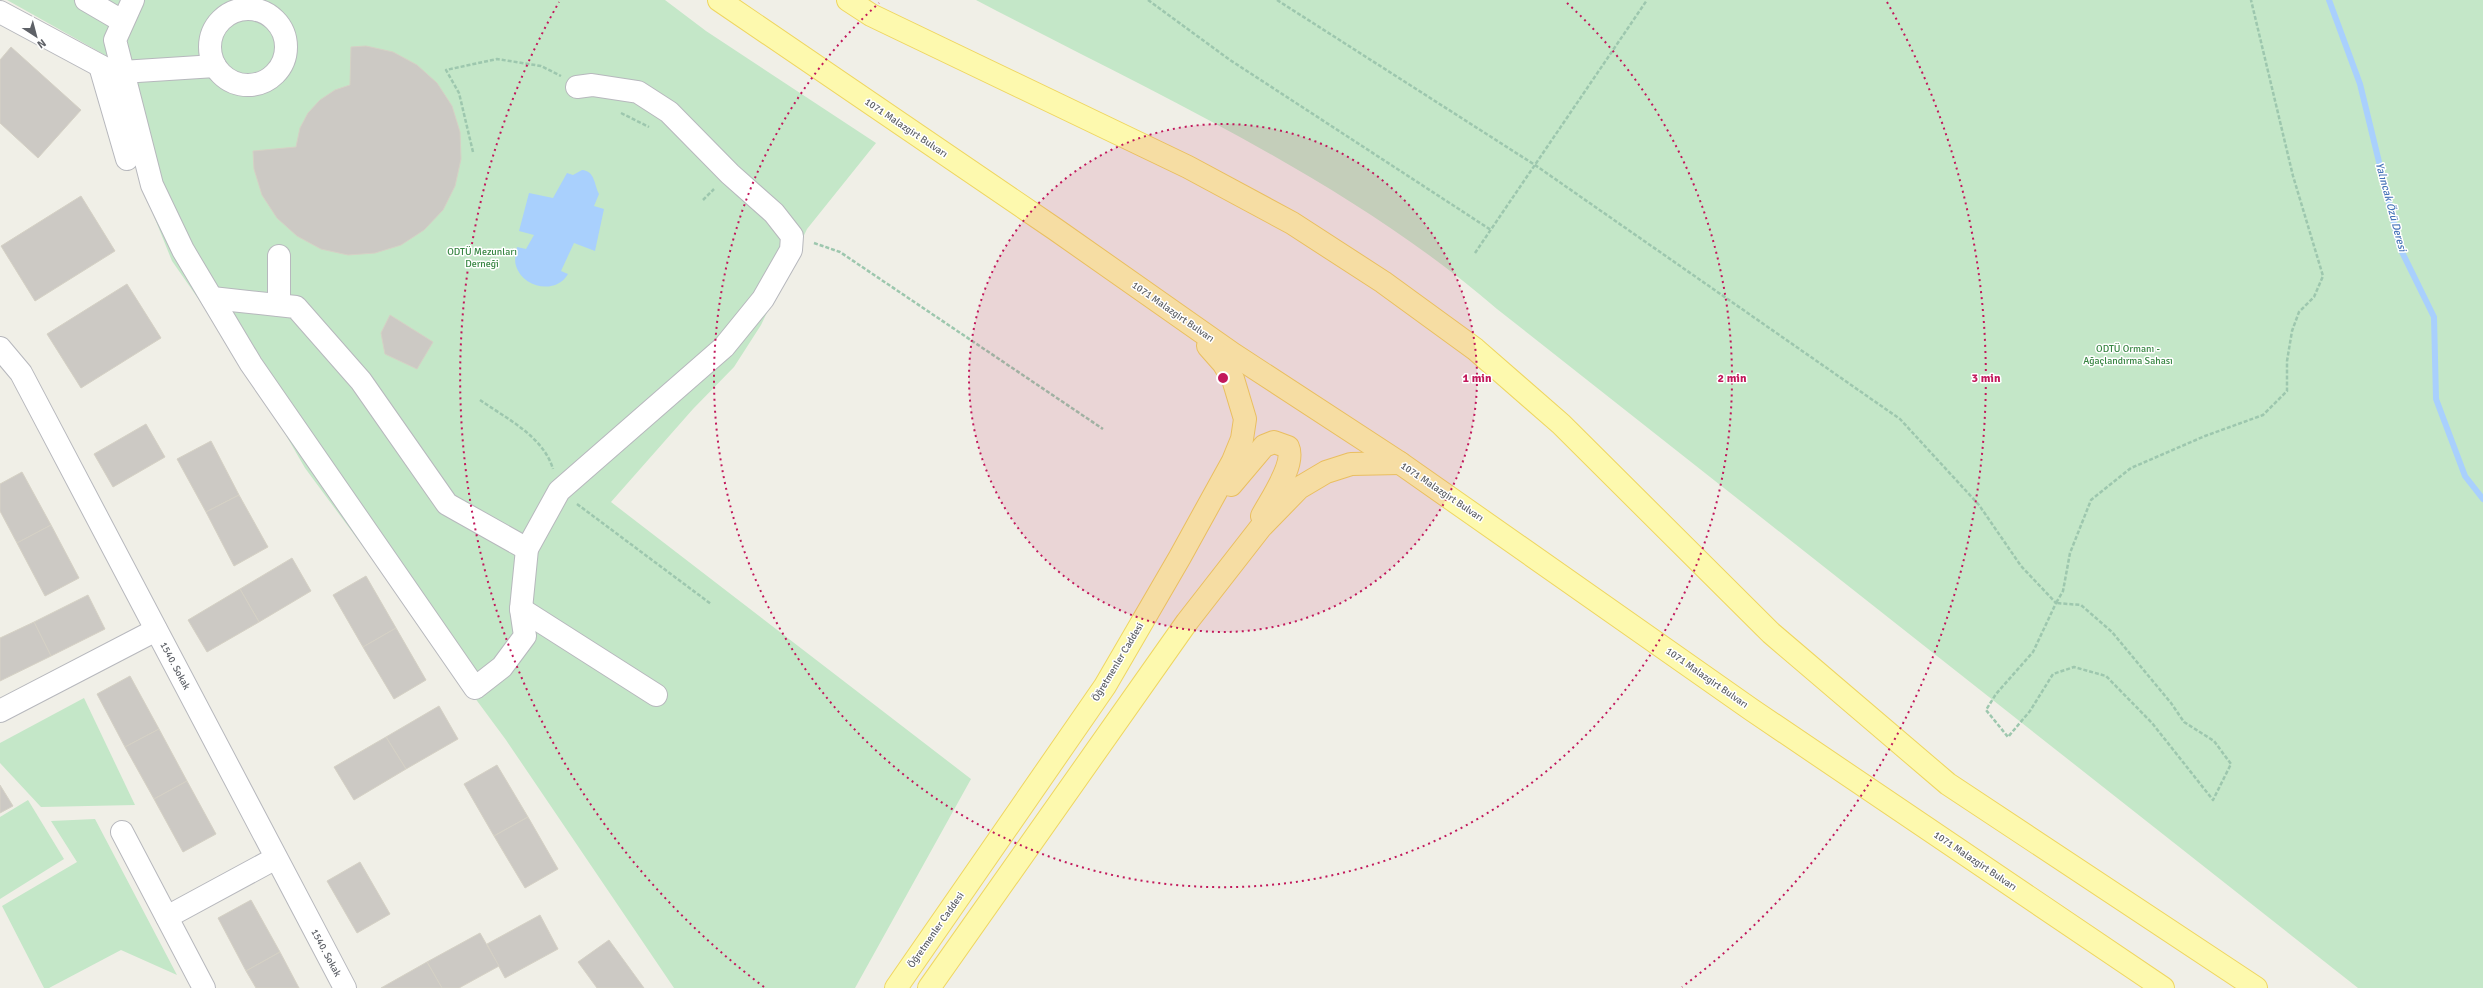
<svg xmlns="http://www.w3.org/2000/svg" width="2483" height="988" font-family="Signika,sans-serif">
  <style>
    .green { fill: #c4e7c8 }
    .water { fill: #a9d0fd }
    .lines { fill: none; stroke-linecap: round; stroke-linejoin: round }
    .stream { stroke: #a9d0fd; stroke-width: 6 }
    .building { fill: #ccc9c4; stroke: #d5d1c5 }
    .minor-casing { stroke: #b7b8bd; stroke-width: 24 }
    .major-casing { stroke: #efd661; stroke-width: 24 }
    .path { stroke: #9dc7ae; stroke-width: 2.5; stroke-dasharray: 4 2; stroke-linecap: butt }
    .minor { stroke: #fff; stroke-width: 22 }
    .major { stroke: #fdf9ae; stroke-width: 22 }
    .ring { fill: none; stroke: #c2185b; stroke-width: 2; stroke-dasharray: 2 4 }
    .labels { text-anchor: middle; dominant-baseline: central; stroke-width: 3; stroke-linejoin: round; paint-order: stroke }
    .street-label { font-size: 10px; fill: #5e6167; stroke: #fff }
    .park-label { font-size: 10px; fill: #378542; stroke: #fff }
    .water-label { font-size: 11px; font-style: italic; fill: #4874b9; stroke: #fff }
    .centre { fill: #c2185b; stroke: #fff; stroke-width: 2 }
    .ring-label { font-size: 12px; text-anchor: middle; font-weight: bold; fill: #c2185b; stroke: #fff; stroke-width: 3; stroke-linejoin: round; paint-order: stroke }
  </style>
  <rect width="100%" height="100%" fill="#f0efe7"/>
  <g class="green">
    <path d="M7 0H665L706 31 876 143 807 229 761 325 734 367 693 409 611 502 971 779 855 988H674L506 740 305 468 250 373 172 261 143 189 105 55Z"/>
    <path d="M976 0H2483V988H2358L1497 309C1345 178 1153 93 976 0Z"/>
    <path d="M84 698 135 805 41 807 0 763V743Z"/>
    <path d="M28 800 64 859 0 899V817Z"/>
    <path d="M95 819 177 975 121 950 49 988H44L2 906 77 862 51 821Z"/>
  </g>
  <path class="water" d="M582 170C595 171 594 184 599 194L594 206 604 209 595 251 574 243 561 271 568 274C556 295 523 288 516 266 514 260 516 254 517 247L526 249 534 235 519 231 529 193 553 198 567 173 573 175Z"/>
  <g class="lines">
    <path class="stream" d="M2329 0 2360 84 2400 248 2434 317 2436 399 2465 476 2483 499"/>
  </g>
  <g class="building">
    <path d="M366 46 393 52 417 65 437 83 452 106 460 132 461 159 455 186 443 210 424 230 401 245 375 253 348 255 321 249 297 236 277 218 262 195 254 169 253 151 296 147 300 128 308 113 320 100 335 90 350 85 351 47Z"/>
    <path d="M11 47 81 110 38 158 0 123V60Z"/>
    <path d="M81 196 115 251 35 301 1 246Z"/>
    <path d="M127 284 161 338 81 388 47 334Z"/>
    <path d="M390 315 433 342 417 369 385 354 381 333Z"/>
    <path d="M146 424 165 457 113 487 94 454Z"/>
    <path d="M211 441 239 495 206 512 177 459Z"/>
    <path d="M22 472 51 525 17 543 0 511V484Z"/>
    <path d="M239 495 268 547 234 566 206 512Z"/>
    <path d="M51 525 79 578 45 596 17 543Z"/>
    <path d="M292 558 311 591 259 622 240 589Z"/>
    <path d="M366 576 396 628 363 647 333 595Z"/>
    <path d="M240 589 259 622 207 652 188 620Z"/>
    <path d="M88 595 105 629 51 656 34 622Z"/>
    <path d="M34 622 51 656 0 681V638Z"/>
    <path d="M396 628 426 680 394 699 363 647Z"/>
    <path d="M130 676 159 729 125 747 97 694Z"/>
    <path d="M439 706 458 739 406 769 386 737Z"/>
    <path d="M159 729 187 781 154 799 125 747Z"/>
    <path d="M386 737 406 769 354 800 334 767Z"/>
    <path d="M497 765 528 817 494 836 464 784Z"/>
    <path d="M187 781 216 834 183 852 154 799Z"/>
    <path d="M0 785 13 806 0 813Z"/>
    <path d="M528 817 558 869 525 888 494 836Z"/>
    <path d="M360 862 390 914 357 933 327 881Z"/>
    <path d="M251 900 280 952 246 971 218 918Z"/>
    <path d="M540 915 558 949 505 978 487 944Z"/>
    <path d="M480 933 499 966 459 988H442L427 962Z"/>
    <path d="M609 940 644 988H597L578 962Z"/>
    <path d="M280 952 299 988H256L246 971Z"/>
    <path d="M427 962 442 988H381Z"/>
  </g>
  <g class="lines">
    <g class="minor-casing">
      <g id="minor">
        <path d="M86 0 122 21"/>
        <path d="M133 0 115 40 152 185 183 250 251 364 475 688 502 667 525 636 521 609 527 549 559 491 724 347 763 299 791 250 792 236 774 213 730 174 669 112 638 92 592 85 577 87"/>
        <circle cx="248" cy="47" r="38"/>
        <path d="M0 12 110 71 122 72 215 66"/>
        <path d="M100 66 127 159"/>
        <path d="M212 298 296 307 361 381 447 504 527 549"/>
        <path d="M279 305V256"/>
        <path d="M0 348 21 373 345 988"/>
        <path d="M521 609 656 695"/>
        <path d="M0 711 156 630"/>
        <path d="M122 832 204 988"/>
        <path d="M167 917 276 858"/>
      </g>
    </g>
    <g class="major-casing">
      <g id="major">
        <path d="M719 0 1055 229 1233 354 1400 463 1752 710 2163 988"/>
        <path d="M848 0 871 15 1188 167 1292 223 1383 282 1475 349 1561 424 1771 633 1948 784 2256 988"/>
        <path d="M1231 485 1264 446 1274 442 1288 447C1296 464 1271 499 1262 516"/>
        <path d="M896 988 1105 686 1180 557 1233 461 1242 439 1245 419 1233 379 1223 363 1208 346"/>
        <path d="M929 988 1187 622 1261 527 1299 488 1326 472 1351 464 1400 463"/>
      </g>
    </g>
    <g class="path">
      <path d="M1148 0 1230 60 1491 230"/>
      <path d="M1277 0 1535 165 1900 419 1979 505 2021 566 2056 603 2033 652 1996 694 1986 710 2008 737 2030 711 2053 674 2074 667 2106 676 2152 723 2213 800 2231 764 2214 741 2184 722 2171 703 2112 632 2081 605 2056 603 2063 591 2070 553 2091 500 2131 468 2205 436 2263 415 2287 391V361L2292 331 2299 312 2314 297 2323 276 2293 176 2251 0"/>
      <path d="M621 113 649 127"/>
      <path d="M473 152 459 93 446 70 497 59 541 66 561 76"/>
      <path d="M703 200 714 189"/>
      <path d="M814 243 840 252 1103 429"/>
      <path d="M1475 253 1647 0"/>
      <path d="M480 400C507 419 543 436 553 469"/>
      <path d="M577 504 711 604"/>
    </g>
    <use href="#minor" class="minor"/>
    <use href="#major" class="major"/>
  </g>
  <circle cx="1223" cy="378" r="254" fill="#c2185b" fill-opacity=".12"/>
  <g class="ring">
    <circle cx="1223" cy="378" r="254"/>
    <path d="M1567 3A509 509 0 1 1 879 3"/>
    <path d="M764 987A763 763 0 0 1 559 2M1887 2A763 763 0 0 1 1682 987"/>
  </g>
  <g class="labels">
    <g class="street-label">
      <text transform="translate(906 128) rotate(34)">1071 Malazgirt Bulvarı</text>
      <text transform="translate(1173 312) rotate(35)">1071 Malazgirt Bulvarı</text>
      <text transform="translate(1442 492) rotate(34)">1071 Malazgirt Bulvarı</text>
      <text transform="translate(1118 662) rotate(-59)">Öğretmenler Caddesi</text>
      <text transform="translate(175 666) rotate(62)">1540. Sokak</text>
      <text transform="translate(1707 678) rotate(35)">1071 Malazgirt Bulvarı</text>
      <text transform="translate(1975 861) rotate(34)">1071 Malazgirt Bulvarı</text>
      <text transform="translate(936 930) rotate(-55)">Öğretmenler Caddesi</text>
      <text transform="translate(326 953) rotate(62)">1540. Sokak</text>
    </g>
    <g class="park-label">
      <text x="482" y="252">ODTÜ Mezunları<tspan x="482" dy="12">Derneği</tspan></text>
      <text x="2128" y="349">ODTÜ Ormanı -<tspan x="2128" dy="12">Ağaçlandırma Sahası</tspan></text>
    </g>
    <g class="water-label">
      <text transform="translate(2391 207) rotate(75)">Yalıncak Özü Deresi</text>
    </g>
  </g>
  <circle cx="1223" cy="378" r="6" class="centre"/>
  <g class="ring-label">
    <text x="1477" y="382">1 min</text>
    <text x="1732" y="382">2 min</text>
    <text x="1986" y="382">3 min</text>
  </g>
  <g transform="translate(36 36) rotate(144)" stroke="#ffffff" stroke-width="3" paint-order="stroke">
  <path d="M0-3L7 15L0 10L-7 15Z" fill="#5e6167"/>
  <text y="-6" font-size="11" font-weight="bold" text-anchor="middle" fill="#5e6167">N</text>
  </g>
</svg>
